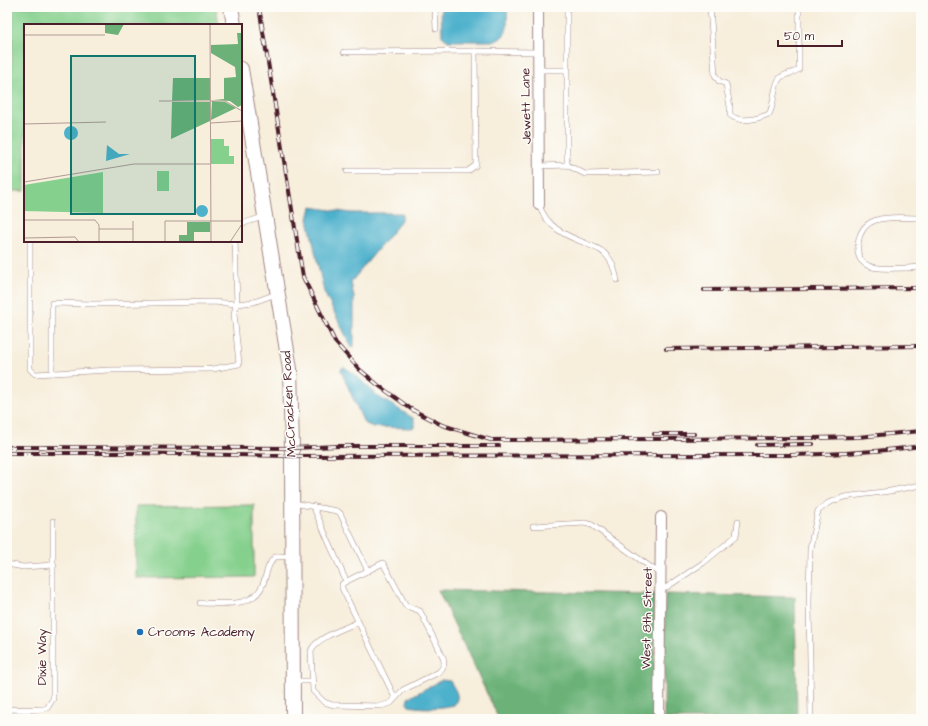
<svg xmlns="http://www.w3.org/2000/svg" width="928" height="726" font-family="'Architects Daughter',sans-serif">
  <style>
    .green { fill: #85d08d; stroke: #68785c }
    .forest { fill: #6cb278; stroke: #5b6852 }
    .water { fill: #4db1cc; stroke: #4c687c }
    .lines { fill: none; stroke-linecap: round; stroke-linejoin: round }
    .lane-casing { stroke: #a08684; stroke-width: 6 }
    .street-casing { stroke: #a08684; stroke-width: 12 }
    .secondary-casing { stroke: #a08684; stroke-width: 16 }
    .lane { stroke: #fff; stroke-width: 5 }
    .street { stroke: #fff; stroke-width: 10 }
    .secondary { stroke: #fff; stroke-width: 14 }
    .rail-casing { stroke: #4a1f2b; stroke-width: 4 }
    .rail { stroke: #fdfcf7; stroke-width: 2.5; stroke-dasharray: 8; stroke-linecap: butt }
    .poi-dot { fill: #1f6fb2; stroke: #fdfcf7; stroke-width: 1.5 }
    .labels { text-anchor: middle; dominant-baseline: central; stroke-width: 3; stroke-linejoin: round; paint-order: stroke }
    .street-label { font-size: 13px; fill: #4a1f2b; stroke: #fdfcf7 }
    .poi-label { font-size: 13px; fill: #4a1f2b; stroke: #fdfcf7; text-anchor: start }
    .inset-road { fill: none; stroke: #b29b95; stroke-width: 1 }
    .view { fill: #0f766e; fill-opacity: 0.15; stroke: #0f766e; stroke-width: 2 }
    .inset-edge { fill: none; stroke: #4a1f2b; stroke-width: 2 }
  </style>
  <rect width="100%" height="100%" fill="#fdfcf7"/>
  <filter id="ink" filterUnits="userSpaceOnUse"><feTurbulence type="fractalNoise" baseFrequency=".025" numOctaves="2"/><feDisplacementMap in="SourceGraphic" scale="8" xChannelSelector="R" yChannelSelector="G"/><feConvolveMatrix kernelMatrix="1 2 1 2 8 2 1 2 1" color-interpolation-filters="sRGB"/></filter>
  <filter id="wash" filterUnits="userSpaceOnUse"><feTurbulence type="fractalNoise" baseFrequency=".012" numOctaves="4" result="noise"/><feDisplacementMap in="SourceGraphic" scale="16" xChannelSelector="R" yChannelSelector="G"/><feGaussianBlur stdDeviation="0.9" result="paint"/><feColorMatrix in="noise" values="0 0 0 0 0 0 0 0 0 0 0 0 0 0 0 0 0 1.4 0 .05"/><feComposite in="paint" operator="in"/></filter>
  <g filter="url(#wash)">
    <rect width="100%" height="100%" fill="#f7eedc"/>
    <g class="green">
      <path d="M13 7H216L219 25H25V191H8Z"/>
      <path d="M254 505V577L136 578V506Z"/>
    </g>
    <g class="forest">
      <path d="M438 590 655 594 654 719H499Z"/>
      <path d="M665 594 795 597 797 719H664Z"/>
    </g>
    <g class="water">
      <path d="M441 7H507C507 22 511 35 495 41H448L442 36Z"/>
      <path d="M311 207 351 213H402V218L397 226 351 282 354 297V346L352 348 324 292 308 219Z"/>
      <path d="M344 367 353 373 379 397 413 418 415 424 414 427 412 428 373 427 364 423 341 371V369Z"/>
      <path d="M442 680 450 681C455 690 461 696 454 705 440 708 424 709 409 706L407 703 408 698Z"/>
    </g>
  </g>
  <g filter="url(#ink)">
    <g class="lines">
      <g class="lane-casing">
        <g id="lane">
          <path d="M435 7 436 29"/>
          <path d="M567 7V165"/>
          <path d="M710 7 715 75 719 81 726 84 730 107V115C741 124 757 119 769 114 775 105 773 85 780 78 785 73 794 74 799 69V7"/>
          <path d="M344 52 475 51"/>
          <path d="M538 70H568"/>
          <path d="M540 166 567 165 585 174 658 172"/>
          <path d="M347 171H468L476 165 475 51 538 52"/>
          <path d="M539 205C547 227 564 235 585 243 592 247 601 248 606 255 613 261 615 272 617 280"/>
          <path d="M921 218C895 218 860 211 858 246 857 255 860 262 869 266 877 270 910 268 921 267"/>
          <path d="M241 224 263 217"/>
          <path d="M30 241V369L35 374 110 370 213 369 239 364 234 313 237 304 254 302 276 294"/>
          <path d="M52 373V303L94 304 213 302 237 304 235 241"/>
          <path d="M293 503 337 511 340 513 368 571"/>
          <path d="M313 506 346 581"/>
          <path d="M533 526 585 523 592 525 660 574"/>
          <path d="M7 564 23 567 54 565"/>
          <path d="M661 591 703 563 736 536 738 521"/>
          <path d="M200 603C221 603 254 609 263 584 267 573 267 565 275 557L291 556"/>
          <path d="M358 622C346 628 315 638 311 651L313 691 324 702 333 705 381 706 391 703 403 690 439 672C444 667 445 664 443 657L420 611 406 606 405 604 383 563 345 582 342 584V588L395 698"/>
          <path d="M293 681H312"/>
          <path d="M7 709C15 709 42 711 47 708 49 706 51 701 53 699V521"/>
          <path d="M811 719 809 605 810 548 818 511 828 503 844 497 890 491 921 485"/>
        </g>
      </g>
      <g class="street-casing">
        <g id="street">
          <path d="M538 7 539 205"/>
          <path d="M659 719 661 517"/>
        </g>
      </g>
      <g class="secondary-casing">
        <g id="secondary">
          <path d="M231 7 234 25"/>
          <path d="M241 69 290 369 292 448 293 719"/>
        </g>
      </g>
      <use href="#lane" class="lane"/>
      <use href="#street" class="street"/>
      <use href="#secondary" class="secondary"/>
      <g class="rail-casing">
        <g id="rail">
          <path d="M259 7 303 277 335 342 359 369 378 385 411 409 442 425 491 440 813 438 858 437 921 431"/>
          <path d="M704 290 921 288"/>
          <path d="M666 349 921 346"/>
          <path d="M654 434H694"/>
          <path d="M757 445 813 444"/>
          <path d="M7 447 292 448 339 446H499"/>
          <path d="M7 453H129L292 456 791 455C835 454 878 452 921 446"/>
        </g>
      </g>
      <use href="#rail" class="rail"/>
    </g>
  </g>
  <circle class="poi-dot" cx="140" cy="632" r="4"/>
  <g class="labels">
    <g class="street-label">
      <text transform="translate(526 106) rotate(-91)">Jewett Lane</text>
      <text transform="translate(289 404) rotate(-93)">McCracken Road</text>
      <text transform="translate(647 618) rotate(-89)">West 8th Street</text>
      <text transform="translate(42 657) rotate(-90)">Dixie Way</text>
    </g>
    <g class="poi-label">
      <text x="148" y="632">Crooms Academy</text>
    </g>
  </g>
  <g transform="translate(24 24)">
    <rect width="218" height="218" fill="#f7eedc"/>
    <path d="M187 115H200V122H205V132H210V140H187ZM133 147H145V167H133ZM79 148V189L0 187V161Z" fill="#85d08d"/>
    <path d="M81 0H100L94 11 81 9ZM187 9H218V81L214 83 206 77 190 76 200 75V54L212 53 211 43 187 29V21L214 20 213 9ZM149 54H186V76L148 77ZM188 77 201 78 212 84 187 96ZM148 78H186V97L147 115ZM163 198H186V208H170V218H155V211H163Z" fill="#6cb278"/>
    <path d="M40 109a7 7 0 1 1 14 0a7 7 0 1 1-14 0ZM83 121 95 130H106L82 137ZM172 187a6 6 0 1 1 12 0a6 6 0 1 1-12 0Z" fill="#4db1cc"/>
    <path class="inset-road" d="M186 0 187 218M0 11H81M135 77H201L218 87M187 99 218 97M0 100 82 98M0 158 110 140H186M0 196H71L75 201V218M109 197V218M75 205H109M0 214 51 213 55 218M141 218V197H218M206 218 218 200"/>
    <path class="view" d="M47 32H171V190H47Z"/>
    <rect width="218" height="218" class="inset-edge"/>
  </g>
  <rect width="928" height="726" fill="none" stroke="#fdfcf7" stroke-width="24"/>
  <path d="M778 40v6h64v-6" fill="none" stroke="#4a1f2b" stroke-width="2"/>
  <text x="784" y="40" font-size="12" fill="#4a1f2b" stroke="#fdfcf7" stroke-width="3" paint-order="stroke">50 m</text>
</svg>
